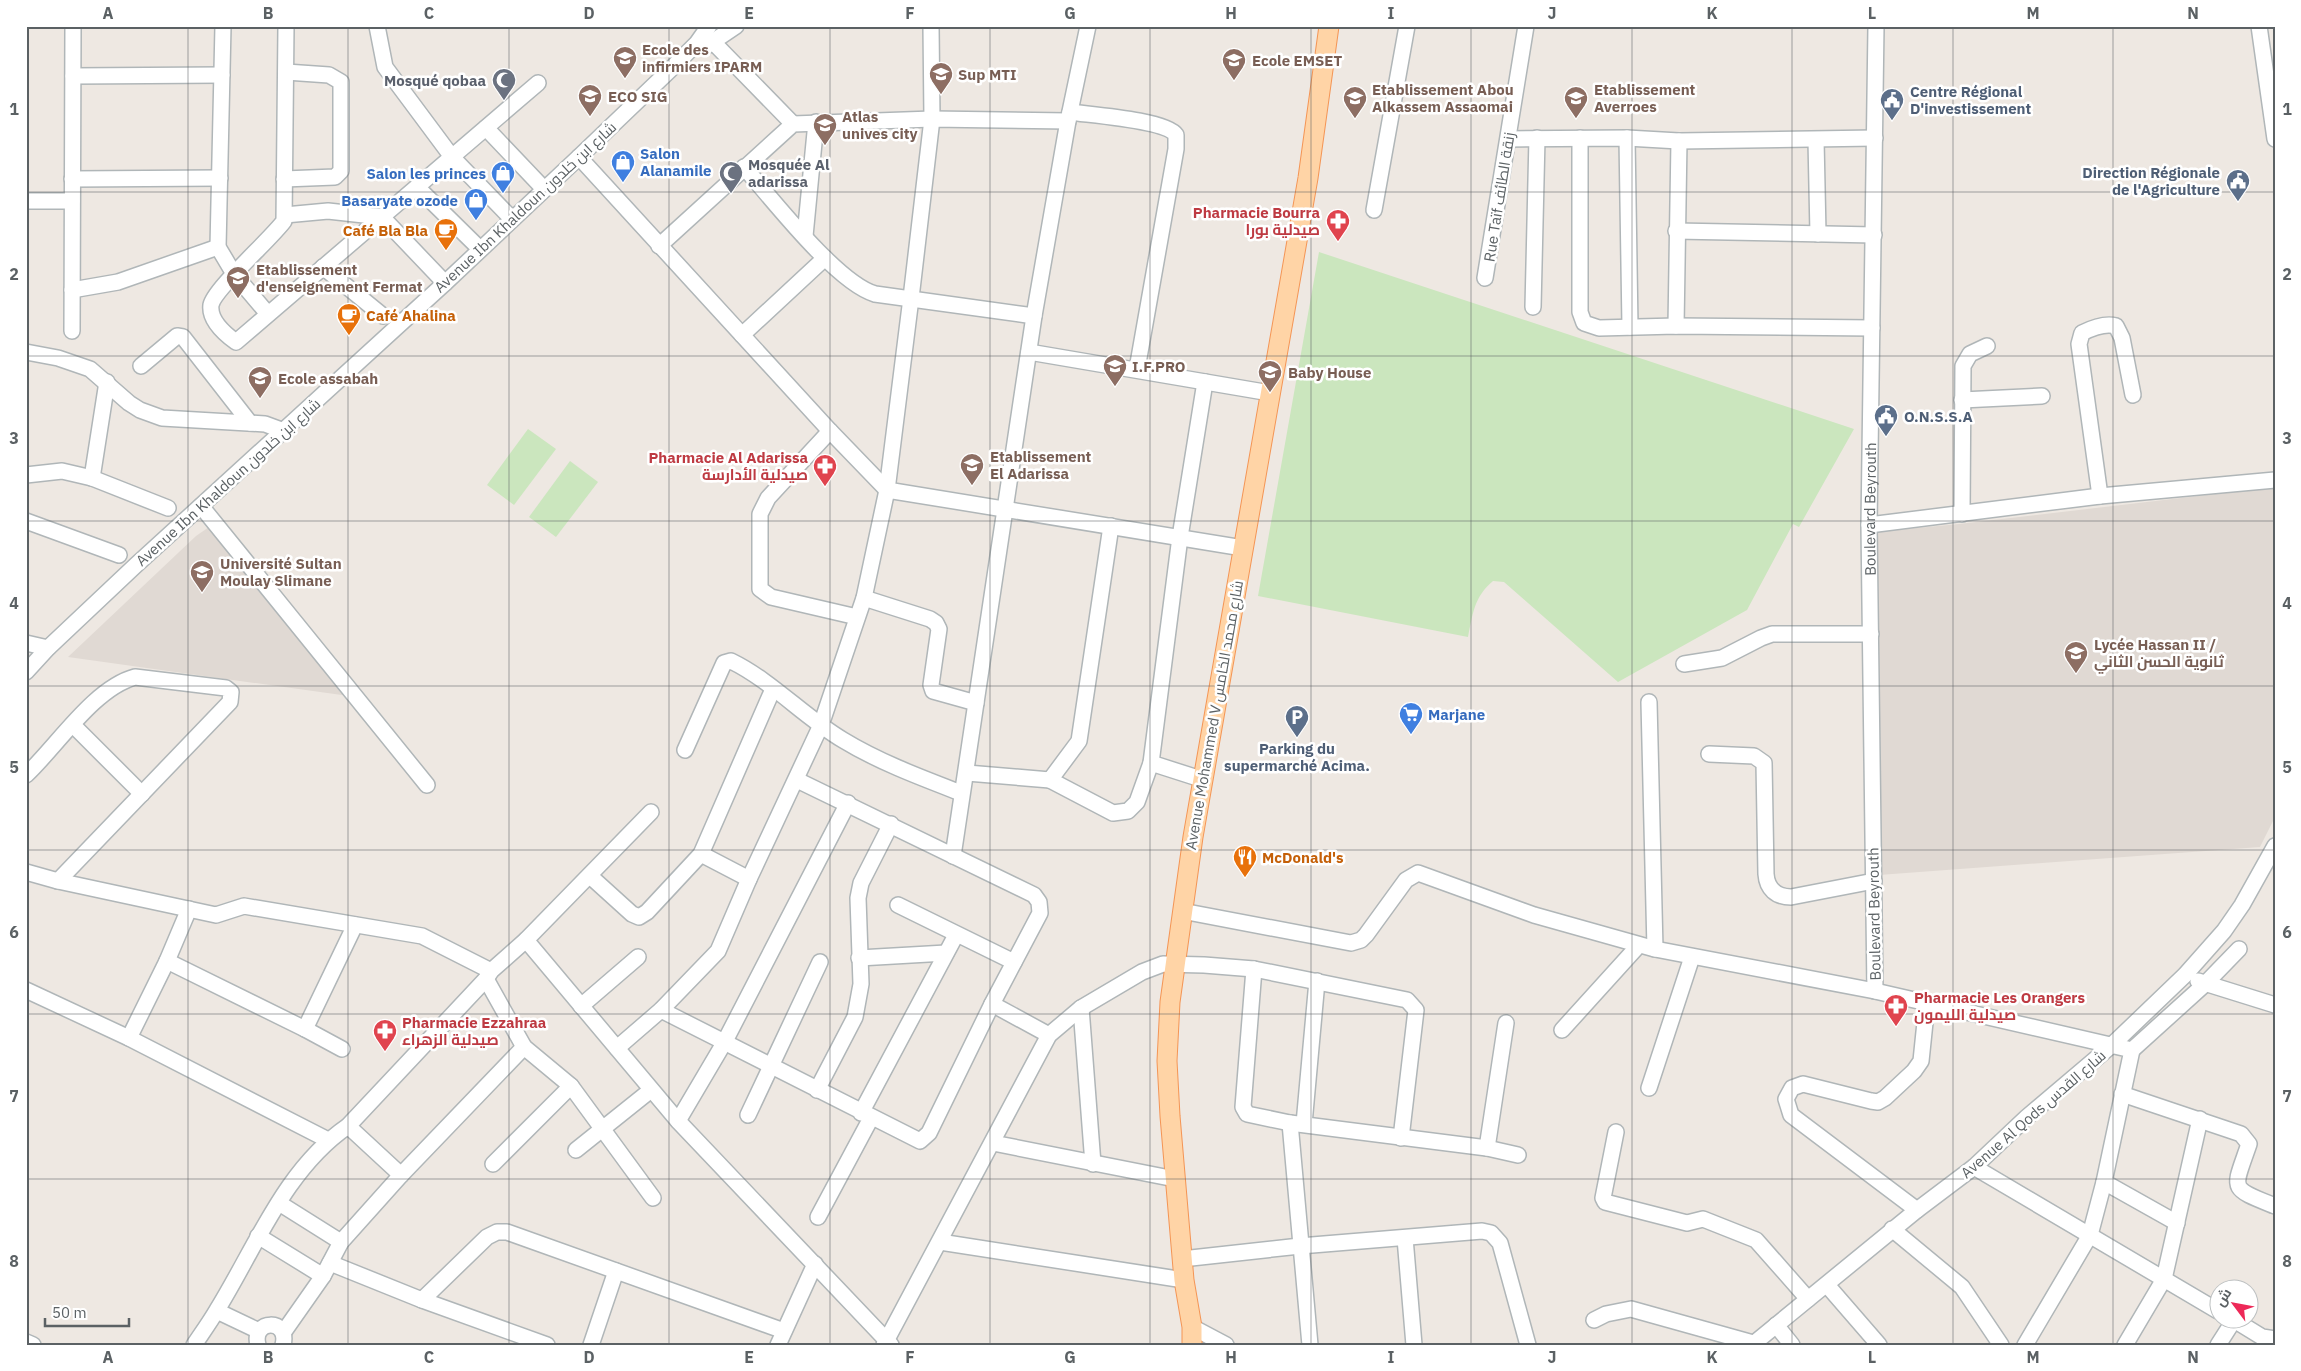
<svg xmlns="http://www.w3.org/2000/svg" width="2301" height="1371" font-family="'IBM Plex Sans',Cairo,sans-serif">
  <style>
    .education { fill: #e0d9d3 }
    .green { fill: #cbe6be }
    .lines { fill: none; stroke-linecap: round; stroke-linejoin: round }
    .minor-casing { stroke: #b0b6b8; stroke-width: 18 }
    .major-casing { stroke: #f49555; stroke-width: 21 }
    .minor { stroke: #fff; stroke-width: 15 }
    .major { stroke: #ffd4a6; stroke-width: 19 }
    .grid { fill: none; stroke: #5b6164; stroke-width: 1; stroke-opacity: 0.55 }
    .labels { text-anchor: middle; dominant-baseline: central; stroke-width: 5; stroke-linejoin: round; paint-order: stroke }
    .education-label { font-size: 15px; font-weight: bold; fill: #785e54; stroke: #fff; text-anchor: start }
    .worship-label { font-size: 15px; font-weight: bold; fill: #5b616d; stroke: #fff; text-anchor: end }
    .service-label { font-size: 15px; font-weight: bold; fill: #4e5e75; stroke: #fff; text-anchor: start }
    .shop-label { font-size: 15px; font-weight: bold; fill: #366cbe; stroke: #fff; text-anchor: start }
    .street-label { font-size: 15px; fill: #5b6164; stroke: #fff }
    .health-label { font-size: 15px; font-weight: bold; fill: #be3a42; stroke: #fff; text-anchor: end }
    .food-label { font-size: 15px; font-weight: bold; fill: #c56008; stroke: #fff; text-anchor: start }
    .neatline { fill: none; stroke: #5b6164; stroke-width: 2 }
    .grid-label { font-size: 16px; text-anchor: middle; font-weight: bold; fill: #5b6164 }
  </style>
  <rect width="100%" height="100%" fill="#eee8e2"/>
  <g class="education">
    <path d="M2275 487V817L2260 847 1879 875 1875 532 1959 524Z"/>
    <path d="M209 527 363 698 68 657 196 536Z"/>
  </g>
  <g class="green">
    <path d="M1319 252 1854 429 1799 527 1793 524 1747 610 1618 682 1504 582 1493 581C1474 597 1473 613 1468 637L1258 596Z"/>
    <path d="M528 429 556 449 514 505 487 485Z"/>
    <path d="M570 461 598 482 556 537 529 517Z"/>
  </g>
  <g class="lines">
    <g class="minor-casing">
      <g id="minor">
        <path d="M223 26 218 247 234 274 268 314"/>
        <path d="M286 26 284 221C271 239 214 289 211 305 209 320 225 334 236 342L538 83"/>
        <path d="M377 26 385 67 452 157 512 219"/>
        <path d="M2259 26 2275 139"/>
        <path d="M713 42 793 124"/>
        <path d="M705 47 736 26"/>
        <path d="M73 76 222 75"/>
        <path d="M1070 112C1090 115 1166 120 1176 135V149L1137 369"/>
        <path d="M486 128 544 189"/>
        <path d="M1580 138V312L1584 323 1599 328 1676 326 1872 328"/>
        <path d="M1627 138 1630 327"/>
        <path d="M1508 139 1627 138 1679 141 1875 138"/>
        <path d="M1816 140 1818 234"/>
        <path d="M579 157 830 431 887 490 1243 548"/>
        <path d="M744 167C772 199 837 283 875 294L1034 316"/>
        <path d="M72 179 220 178"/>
        <path d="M284 179 335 177 341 171V82L329 75 286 72"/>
        <path d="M417 187 480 249"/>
        <path d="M26 201H72"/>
        <path d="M1374 210 1407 26"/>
        <path d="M285 215 328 211 382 217 445 283"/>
        <path d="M1676 231 1874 235"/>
        <path d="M805 236 816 122"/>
        <path d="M659 246 793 124 932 119 1068 121"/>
        <path d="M323 267 383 316"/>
        <path d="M1485 278 1526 26"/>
        <path d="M72 290 118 282 218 247"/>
        <path d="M1533 307 1537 138"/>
        <path d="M1676 326 1679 141"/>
        <path d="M72 331 73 26"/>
        <path d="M742 335 825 258"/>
        <path d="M26 352 58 358 90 369 129 403 140 410 162 418 265 424 284 431"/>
        <path d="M1029 352 1270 393"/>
        <path d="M141 366 177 336 183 337 250 423"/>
        <path d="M1962 400 2042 396"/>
        <path d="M830 431 768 498 760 514V589L771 597 857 617"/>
        <path d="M26 475 62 471 92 478 168 508"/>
        <path d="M92 478 107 382"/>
        <path d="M2100 496 2079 344 2082 333C2092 328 2105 323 2116 326L2122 338 2133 395"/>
        <path d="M201 506 427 785"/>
        <path d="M1962 514 1963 366 1970 354 1987 346"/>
        <path d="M26 521 119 555"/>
        <path d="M1869 525 2100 496 2275 480"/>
        <path d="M864 598 930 619 936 623 939 629 931 685 933 691 976 703"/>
        <path d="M26 643 48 648"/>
        <path d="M1684 664 1722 658 1761 638 1772 634H1871"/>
        <path d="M26 672 48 648 136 565 445 283 579 157 672 68 697 43 709 26"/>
        <path d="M1649 702 1655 949"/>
        <path d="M73 725 142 794"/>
        <path d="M685 750 724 663 731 661C772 681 804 717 843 740 879 762 922 778 961 793"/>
        <path d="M1709 754 1754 756 1764 763 1766 874C1767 889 1776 897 1791 897L1874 881"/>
        <path d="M967 773 1050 780 1079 741 1111 526"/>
        <path d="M26 775C57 746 94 688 135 677L226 688 231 692 230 702 58 881"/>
        <path d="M797 780 1034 895 1039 902 1040 913 992 1004 1049 1035"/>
        <path d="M1050 780 1113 813 1128 811 1137 802 1151 763"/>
        <path d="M1204 780 1151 763 1180 537 1205 382"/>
        <path d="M701 854 749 879"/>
        <path d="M953 856 1034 316 1068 121 1088 26"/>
        <path d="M26 872 58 881 216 915 244 906 422 936 491 971"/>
        <path d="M590 876 632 914 639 917 647 912 701 854 773 689"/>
        <path d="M898 905 1014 962"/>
        <path d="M1182 911 1351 943 1361 940 1366 935 1406 880 1418 873 1534 915 1655 949 1875 991 2132 1050 2104 1182 2090 1235 2025 1345"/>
        <path d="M526 940 678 1121 891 1345"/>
        <path d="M859 958 946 953"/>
        <path d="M167 961 305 1029"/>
        <path d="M1254 969 1243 1107 1247 1114 1290 1123 1487 1148 1518 1155"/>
        <path d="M486 979 524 1047 571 1086 653 1198"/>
        <path d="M2198 981 2275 1005"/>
        <path d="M26 990 129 1038 328 1140"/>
        <path id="s1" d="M1875 991 1869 525 1876 26"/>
        <path d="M581 1006 638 957"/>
        <path d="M1081 1008 1093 1164"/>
        <path d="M661 1010 920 1141 929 1133 992 1004"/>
        <path d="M1562 1030 1639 945"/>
        <path d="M129 1038 167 961 189 909"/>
        <path d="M617 1048 661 1010 718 951 749 879 821 725 864 598 887 490 911 298 932 119 931 26"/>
        <path d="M342 1049 305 1029 355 925"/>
        <path d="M2132 1050 2205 984 2239 949"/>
        <path d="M1649 1088 1692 957"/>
        <path d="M817 1090 855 1017 861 984 858 898 861 883 891 824"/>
        <path d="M2122 1094 2241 1134 2249 1144C2233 1191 2228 1187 2275 1206"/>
        <path d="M861 1113 956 935"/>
        <path d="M748 1115 820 962"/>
        <path d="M678 1121 724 1043 848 803"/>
        <path d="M1290 1123 1310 1345"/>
        <path d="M1304 1124 1317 981"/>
        <path d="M1616 1132 1603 1198 1605 1202 1687 1223 1703 1219 1756 1240 1808 1299"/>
        <path d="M993 1143 1175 1179"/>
        <path d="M1487 1148 1506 1023"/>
        <path d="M576 1150 651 1090"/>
        <path d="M493 1164 571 1086"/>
        <path d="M1974 1167 2218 1311"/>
        <path d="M401 1175 524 1047"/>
        <path d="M2104 1182 2177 1223"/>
        <path d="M279 1203 341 1242"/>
        <path d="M1917 1210 1791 1115 1786 1099 1792 1088 1803 1084 1871 1101 1878 1102 1885 1098 1914 1071 1921 1061 1927 1003"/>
        <path d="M818 1217 871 1118"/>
        <path d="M1892 1229 1962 1287 2001 1345"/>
        <path d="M258 1236 323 1276"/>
        <path d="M1405 1238 1414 1345"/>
        <path d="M940 1242 1184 1280"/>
        <path d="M1182 1259 1300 1246 1482 1231 1491 1233 1500 1243 1528 1345"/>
        <path d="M330 1263 422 1300 547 1345"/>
        <path d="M1827 1285 1879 1345"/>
        <path d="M422 1300 487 1237 497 1232H507L784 1331"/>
        <path d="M217 1311 259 1331"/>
        <path d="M2231 1318 2262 1337 2275 1339"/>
        <path d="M1594 1320 1606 1314 1631 1309 1753 1343"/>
        <path d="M1776 1325 1792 1345"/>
        <path d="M1192 1327 1226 1345"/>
        <path d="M283 1333 323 1276 341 1242 401 1175 348 1126"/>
        <path d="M26 1342 33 1345"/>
        <path d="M194 1345C202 1333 210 1322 217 1310 256 1247 285 1169 348 1126L486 979 491 971 526 940 651 812"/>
        <path d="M258 1345C251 1319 290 1318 283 1345"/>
        <path d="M591 1345 616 1271"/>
        <path d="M778 1345 815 1264"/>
        <path d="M884 1345 1049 1035 1081 1008 1142 972 1163 964 1204 965 1254 969 1407 1000 1416 1010 1401 1138"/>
        <path d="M1752 1345 1917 1210 1974 1167 2027 1117 2112 1045 2185 975 2224 931 2242 905 2275 846"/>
        <path d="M2125 1345 2164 1279 2200 1119"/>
        <path d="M2218 1345 2234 1320"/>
      </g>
    </g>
    <g class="major-casing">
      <path id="major" d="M1192 1345V1327L1184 1280 1170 1116 1167 1061 1170 1002 1193 837 1308 178 1329 26"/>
    </g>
    <use href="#minor" class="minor"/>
    <use href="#major" class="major"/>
  </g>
  <path class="grid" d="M188 26V1345M348 26V1345M509 26V1345M669 26V1345M830 26V1345M990 26V1345M1150 26V1345M1311 26V1345M1471 26V1345M1632 26V1345M1792 26V1345M1953 26V1345M2113 26V1345M26 192H2275M26 356H2275M26 521H2275M26 686H2275M26 850H2275M26 1014H2275M26 1179H2275"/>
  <defs>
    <g id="university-pin" transform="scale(1.25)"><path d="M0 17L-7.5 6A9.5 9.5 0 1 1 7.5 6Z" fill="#8d6e63" stroke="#fff"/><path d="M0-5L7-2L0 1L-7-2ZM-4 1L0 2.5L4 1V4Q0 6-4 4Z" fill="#fff"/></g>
    <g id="mosque-pin" transform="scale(1.25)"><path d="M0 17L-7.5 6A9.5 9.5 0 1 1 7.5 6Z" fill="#6b7280" stroke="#fff"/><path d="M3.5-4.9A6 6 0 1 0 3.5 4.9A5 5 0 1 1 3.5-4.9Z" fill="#fff"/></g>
    <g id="civic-pin" transform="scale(1.25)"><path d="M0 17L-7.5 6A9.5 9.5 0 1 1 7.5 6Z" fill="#5c6f8a" stroke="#fff"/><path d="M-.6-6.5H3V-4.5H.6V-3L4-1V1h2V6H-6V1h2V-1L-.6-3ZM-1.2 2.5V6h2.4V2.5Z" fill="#fff"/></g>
    <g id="shop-pin" transform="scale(1.25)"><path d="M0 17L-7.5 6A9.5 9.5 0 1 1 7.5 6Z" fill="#3f7fe0" stroke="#fff"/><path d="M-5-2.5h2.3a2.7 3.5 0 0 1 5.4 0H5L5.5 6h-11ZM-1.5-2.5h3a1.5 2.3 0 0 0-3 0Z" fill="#fff"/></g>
    <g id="pharmacy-pin" transform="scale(1.25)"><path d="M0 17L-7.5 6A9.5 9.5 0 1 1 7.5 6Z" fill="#e0444e" stroke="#fff"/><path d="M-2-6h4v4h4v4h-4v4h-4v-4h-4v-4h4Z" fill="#fff"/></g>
    <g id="cafe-pin" transform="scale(1.25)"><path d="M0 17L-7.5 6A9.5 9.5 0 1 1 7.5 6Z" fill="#e8710a" stroke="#fff"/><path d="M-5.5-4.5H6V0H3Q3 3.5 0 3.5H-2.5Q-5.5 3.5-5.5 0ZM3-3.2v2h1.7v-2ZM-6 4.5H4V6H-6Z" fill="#fff"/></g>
    <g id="school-pin" transform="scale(1.25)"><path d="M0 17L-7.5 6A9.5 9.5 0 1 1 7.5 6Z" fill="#8d6e63" stroke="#fff"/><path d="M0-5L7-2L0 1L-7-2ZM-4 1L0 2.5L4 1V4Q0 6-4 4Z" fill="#fff"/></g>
    <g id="supermarket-pin" transform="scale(1.25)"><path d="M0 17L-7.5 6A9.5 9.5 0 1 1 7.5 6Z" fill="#3f7fe0" stroke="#fff"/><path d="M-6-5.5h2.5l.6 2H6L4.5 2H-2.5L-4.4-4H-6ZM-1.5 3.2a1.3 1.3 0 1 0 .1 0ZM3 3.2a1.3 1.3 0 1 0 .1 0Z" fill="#fff"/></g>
    <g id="parking-pin" transform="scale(1.25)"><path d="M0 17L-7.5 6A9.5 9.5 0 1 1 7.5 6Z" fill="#5c6f8a" stroke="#fff"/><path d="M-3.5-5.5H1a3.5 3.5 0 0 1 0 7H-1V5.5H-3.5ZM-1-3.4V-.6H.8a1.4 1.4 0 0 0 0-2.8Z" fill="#fff"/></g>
    <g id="restaurant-pin" transform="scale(1.25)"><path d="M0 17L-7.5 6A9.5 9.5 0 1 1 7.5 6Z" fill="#e8710a" stroke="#fff"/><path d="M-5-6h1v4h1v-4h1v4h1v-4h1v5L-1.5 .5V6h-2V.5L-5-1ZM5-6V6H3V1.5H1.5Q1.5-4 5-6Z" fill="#fff"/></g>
  </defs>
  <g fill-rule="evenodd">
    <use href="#university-pin" x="625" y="58"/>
    <use href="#university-pin" x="1234" y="60"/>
    <use href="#university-pin" x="941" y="74"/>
    <use href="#mosque-pin" x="504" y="80"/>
    <use href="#university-pin" x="590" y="96"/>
    <use href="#university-pin" x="1355" y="98"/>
    <use href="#university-pin" x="1576" y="98"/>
    <use href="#civic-pin" x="1892" y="100"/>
    <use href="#university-pin" x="825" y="125"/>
    <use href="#shop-pin" x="623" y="162"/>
    <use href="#shop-pin" x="503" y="173"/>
    <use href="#mosque-pin" x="731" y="173"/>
    <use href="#civic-pin" x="2238" y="181"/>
    <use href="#shop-pin" x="476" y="200"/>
    <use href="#pharmacy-pin" x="1338" y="221"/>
    <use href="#cafe-pin" x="446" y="230"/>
    <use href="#school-pin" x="238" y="278"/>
    <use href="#cafe-pin" x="349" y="315"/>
    <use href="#university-pin" x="1115" y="366"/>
    <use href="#university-pin" x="1270" y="372"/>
    <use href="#school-pin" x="260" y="378"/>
    <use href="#civic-pin" x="1886" y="416"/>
    <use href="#school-pin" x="972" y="465"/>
    <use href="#pharmacy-pin" x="825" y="466"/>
    <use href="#university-pin" x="202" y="572"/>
    <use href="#school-pin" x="2076" y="653"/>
    <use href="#supermarket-pin" x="1411" y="714"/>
    <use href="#parking-pin" x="1297" y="717"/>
    <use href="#restaurant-pin" x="1245" y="857"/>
    <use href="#pharmacy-pin" x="1896" y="1006"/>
    <use href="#pharmacy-pin" x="385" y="1031"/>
  </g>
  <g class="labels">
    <g class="education-label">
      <text x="642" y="49">Ecole des<tspan x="642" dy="17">infirmiers IPARM</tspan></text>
      <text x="1252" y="60">Ecole EMSET</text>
      <text x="958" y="74">Sup MTI</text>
      <text x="1372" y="89">Etablissement Abou<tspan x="1372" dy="17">Alkassem Assaomai</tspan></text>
      <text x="1594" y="89">Etablissement<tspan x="1594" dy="17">Averroes</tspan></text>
      <text x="608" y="96">ECO SIG</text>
      <text x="842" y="116">Atlas<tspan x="842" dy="17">unives city</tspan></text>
      <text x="256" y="269">Etablissement<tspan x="256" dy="17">d'enseignement Fermat</tspan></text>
      <text x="1132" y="366">I.F.PRO</text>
      <text x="1288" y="372">Baby House</text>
      <text x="278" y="378">Ecole assabah</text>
      <text x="990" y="456">Etablissement<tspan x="990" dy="17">El Adarissa</tspan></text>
      <text x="220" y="563">Université Sultan<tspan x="220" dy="17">Moulay Slimane</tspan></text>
      <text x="2094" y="644">Lycée Hassan II /<tspan x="2094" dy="17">ثانوية الحسن الثاني</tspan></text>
    </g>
    <g class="worship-label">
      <text x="486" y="80">Mosqué qobaa</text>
      <text x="748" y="164" text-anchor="start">Mosquée Al<tspan x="748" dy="17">adarissa</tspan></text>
    </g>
    <g class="service-label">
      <text x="1910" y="91">Centre Régional<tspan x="1910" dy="17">D'investissement</tspan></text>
      <text x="2220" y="172" text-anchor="end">Direction Régionale<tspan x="2220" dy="17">de l'Agriculture</tspan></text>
      <text x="1904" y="416">O.N.S.S.A</text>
      <text x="1297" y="748" text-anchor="middle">Parking du<tspan x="1297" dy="17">supermarché Acima.</tspan></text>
    </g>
    <g class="shop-label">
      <text x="640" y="153">Salon<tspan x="640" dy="17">Alanamile</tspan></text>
      <text x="486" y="173" text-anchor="end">Salon les princes</text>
      <text x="458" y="200" text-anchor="end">Basaryate ozode</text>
      <text x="1428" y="714">Marjane</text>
    </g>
    <g class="street-label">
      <text transform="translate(1499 197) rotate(-81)">Rue Taïf زنقة الطائف</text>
      <text transform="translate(525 207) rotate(-43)">Avenue Ibn Khaldoun شارع ابن خلدون</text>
      <text transform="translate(228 482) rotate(-42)">Avenue Ibn Khaldoun شارع ابن خلدون</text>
      <text stroke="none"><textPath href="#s1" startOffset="482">Boulevard Beyrouth</textPath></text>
      <text transform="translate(1214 715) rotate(-80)">Avenue Mohammed V شارع محمد الخامس</text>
      <text transform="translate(1874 914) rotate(-91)">Boulevard Beyrouth</text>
      <text transform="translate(2033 1114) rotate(-41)">Avenue Al Qods شارع القدس</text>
    </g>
    <g class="health-label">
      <text x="1320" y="212">Pharmacie Bourra<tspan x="1320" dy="17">صيدلية بورا</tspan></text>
      <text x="808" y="457">Pharmacie Al Adarissa<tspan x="808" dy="17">صيدلية الأدارسة</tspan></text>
      <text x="1914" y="997" text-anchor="start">Pharmacie Les Orangers<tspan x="1914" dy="17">صيدلية الليمون</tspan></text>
      <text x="402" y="1022" text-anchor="start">Pharmacie Ezzahraa<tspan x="402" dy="17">صيدلية الزهراء</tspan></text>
    </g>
    <g class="food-label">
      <text x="428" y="230" text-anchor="end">Café Bla Bla</text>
      <text x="366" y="315">Café Ahalina</text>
      <text x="1262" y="857">McDonald's</text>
    </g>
  </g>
  <rect width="2301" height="1371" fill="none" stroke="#ffffff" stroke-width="55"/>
  <g transform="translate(2234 1304) rotate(302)"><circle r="24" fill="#ffffff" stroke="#bdc0c1"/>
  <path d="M0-4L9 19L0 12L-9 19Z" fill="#ed2958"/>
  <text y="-8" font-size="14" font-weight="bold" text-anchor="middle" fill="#5b6164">ش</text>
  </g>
  <path d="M45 1318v8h84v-8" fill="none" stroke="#5b6164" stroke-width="2.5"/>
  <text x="52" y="1318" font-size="15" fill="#5b6164" stroke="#ffffff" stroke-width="4" paint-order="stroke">50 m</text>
  <rect x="28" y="28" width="2246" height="1316" class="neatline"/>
  <g class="grid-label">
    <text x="108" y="19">A</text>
    <text x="268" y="19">B</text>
    <text x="429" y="19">C</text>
    <text x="589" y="19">D</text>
    <text x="749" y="19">E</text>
    <text x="910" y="19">F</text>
    <text x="1070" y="19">G</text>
    <text x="1231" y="19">H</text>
    <text x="1391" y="19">I</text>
    <text x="1552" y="19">J</text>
    <text x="1712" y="19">K</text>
    <text x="1872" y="19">L</text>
    <text x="2033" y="19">M</text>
    <text x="2193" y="19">N</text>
    <text x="14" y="115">1</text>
    <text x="2287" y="115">1</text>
    <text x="14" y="280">2</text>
    <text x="2287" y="280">2</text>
    <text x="14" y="444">3</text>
    <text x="2287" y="444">3</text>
    <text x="14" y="609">4</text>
    <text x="2287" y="609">4</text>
    <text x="14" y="773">5</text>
    <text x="2287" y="773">5</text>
    <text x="14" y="938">6</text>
    <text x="2287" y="938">6</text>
    <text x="14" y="1102">7</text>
    <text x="2287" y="1102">7</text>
    <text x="14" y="1267">8</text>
    <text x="2287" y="1267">8</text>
    <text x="108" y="1363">A</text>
    <text x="268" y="1363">B</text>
    <text x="429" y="1363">C</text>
    <text x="589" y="1363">D</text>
    <text x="749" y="1363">E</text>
    <text x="910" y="1363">F</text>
    <text x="1070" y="1363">G</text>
    <text x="1231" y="1363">H</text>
    <text x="1391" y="1363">I</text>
    <text x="1552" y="1363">J</text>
    <text x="1712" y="1363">K</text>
    <text x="1872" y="1363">L</text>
    <text x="2033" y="1363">M</text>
    <text x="2193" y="1363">N</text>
  </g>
</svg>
